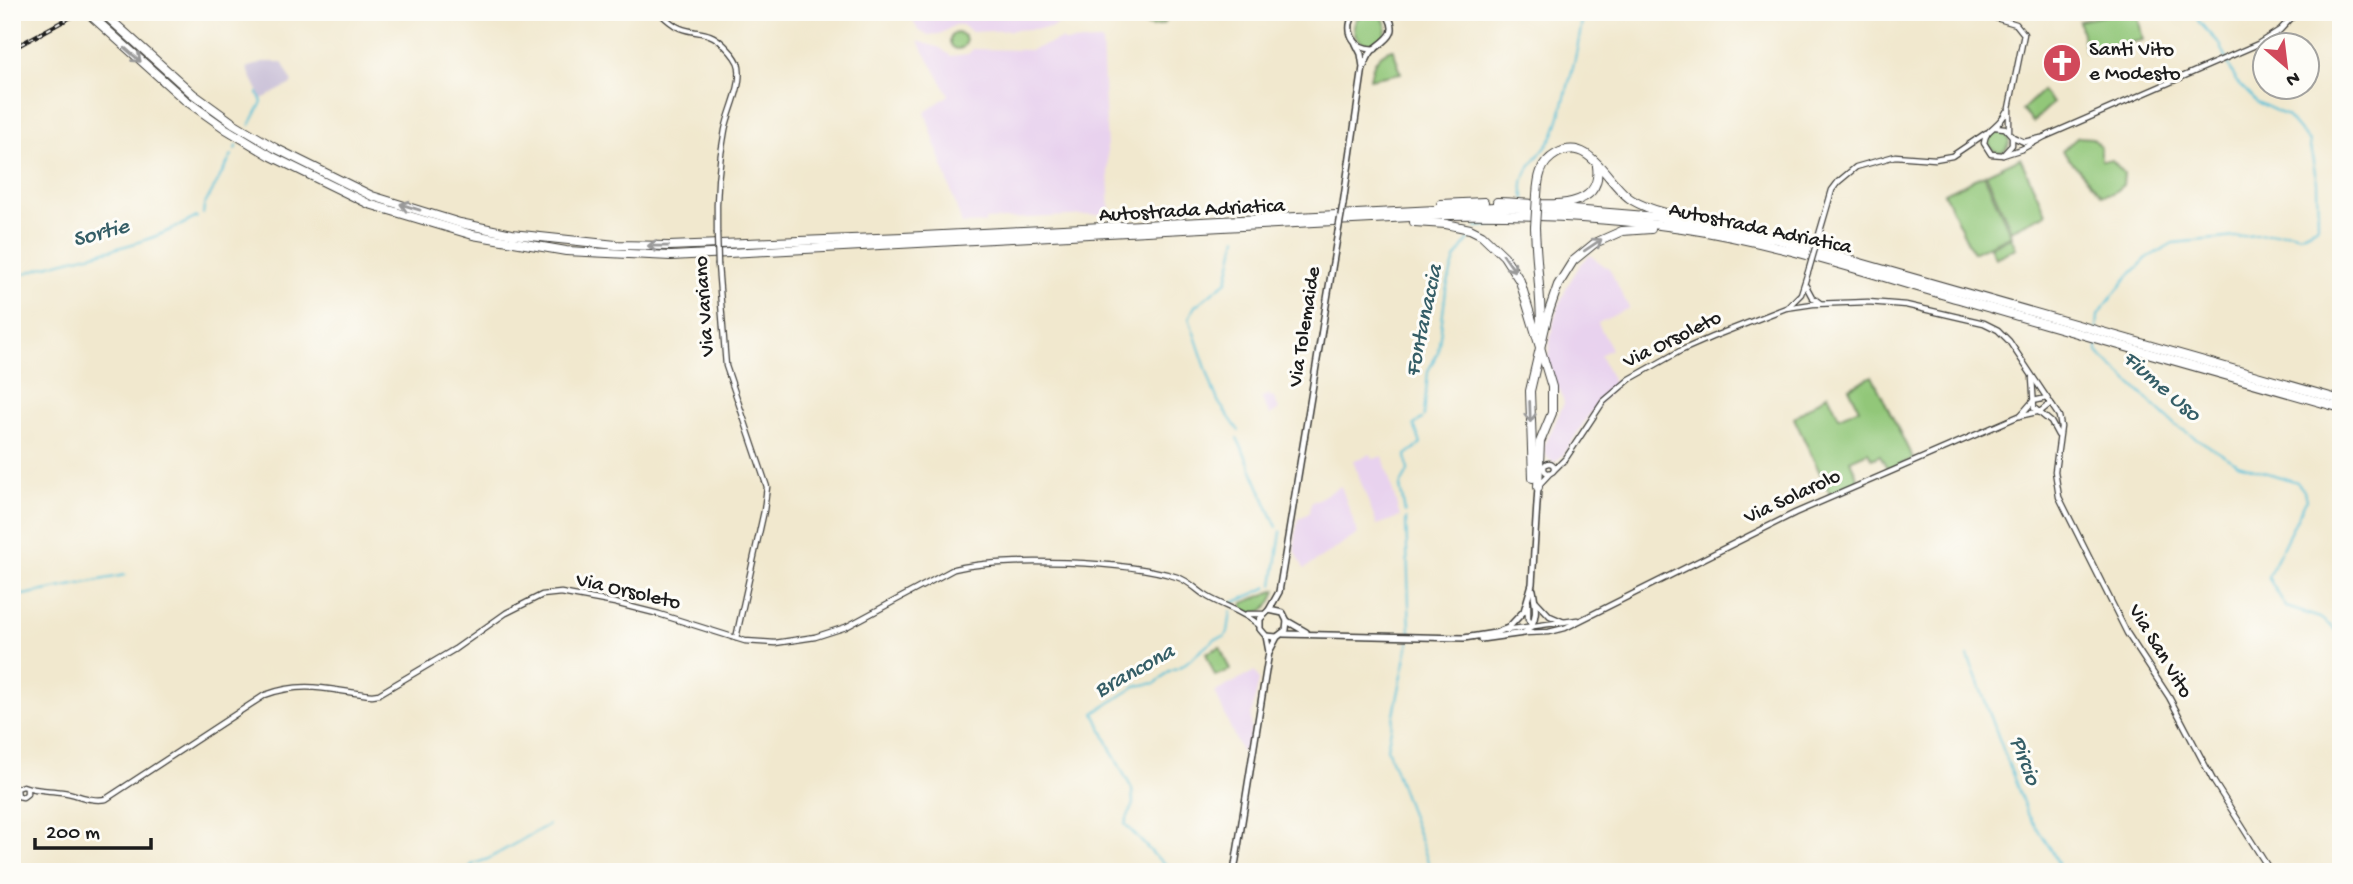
<svg xmlns="http://www.w3.org/2000/svg" width="2353" height="884" font-family="'Gochi Hand',sans-serif">
  <style>
    .built { fill: #e8d2ee }
    .industrial { fill: #c9bfd7 }
    .green { fill: #92c779; stroke: #57724a; stroke-width: 2 }
    .lines { fill: none; stroke-linecap: round; stroke-linejoin: round }
    .stream { stroke: #5ac0d8; stroke-width: 2 }
    .tertiary-casing { stroke: #3c3b37; stroke-width: 7 }
    .secondary-casing { stroke: #3c3b37; stroke-width: 8 }
    .motorway-casing { stroke: #3c3b37; stroke-width: 10 }
    .tertiary { stroke: #fff; stroke-width: 4.5 }
    .secondary { stroke: #fff; stroke-width: 5 }
    .motorway { stroke: #fff; stroke-width: 8 }
    .rail-casing { stroke: #1c1c1c; stroke-width: 4.5 }
    .rail { stroke: #fdfcf7; stroke-width: 2; stroke-dasharray: 5; stroke-linecap: butt }
    .tertiary-bridge-casing { stroke: #3c3b37; stroke-width: 7; stroke-linecap: butt }
    .secondary-bridge-casing { stroke: #3c3b37; stroke-width: 8; stroke-linecap: butt }
    .motorway-bridge-casing { stroke: #3c3b37; stroke-width: 10; stroke-linecap: butt }
    .tertiary-bridge { stroke: #fff; stroke-width: 4.5 }
    .secondary-bridge { stroke: #fff; stroke-width: 5 }
    .motorway-bridge { stroke: #fff; stroke-width: 8 }
    .oneway { stroke: #999 }
    .labels { text-anchor: middle; dominant-baseline: central; stroke-width: 6; stroke-linejoin: round; paint-order: stroke }
    .poi-label { font-size: 21px; fill: #1c1c1c; stroke: #fdfcf7; text-anchor: start }
    .street-label { font-size: 21px; fill: #1c1c1c; stroke: #fdfcf7 }
    .water-label { font-size: 23px; font-style: italic; fill: #355e67; stroke: #fdfcf7 }
  </style>
  <rect width="100%" height="100%" fill="#fdfcf7"/>
  <filter id="ink" filterUnits="userSpaceOnUse"><feTurbulence type="fractalNoise" baseFrequency=".0143" numOctaves="2"/><feDisplacementMap in="SourceGraphic" scale="14" xChannelSelector="R" yChannelSelector="G"/><feConvolveMatrix kernelMatrix="1 2 1 2 8 2 1 2 1" color-interpolation-filters="sRGB"/></filter>
  <filter id="wash" filterUnits="userSpaceOnUse"><feTurbulence type="fractalNoise" baseFrequency=".00686" numOctaves="4" result="noise"/><feDisplacementMap in="SourceGraphic" scale="28" xChannelSelector="R" yChannelSelector="G"/><feGaussianBlur stdDeviation="1.57" result="paint"/><feColorMatrix in="noise" values="0 0 0 0 0 0 0 0 0 0 0 0 0 0 0 0 0 1.4 0 .05"/><feComposite in="paint" operator="in"/></filter>
  <g filter="url(#wash)">
    <rect width="100%" height="100%" fill="#f1e8ce"/>
    <g class="built">
      <path d="M913 12H1074L1052 28 972 32 962 25H955L940 34 927 35 918 30 910 16Z"/>
      <path d="M1062 39 1064 42 1102 41 1110 214 985 220V223L962 224 925 112 949 95 918 41 940 48 951 56 968 54 973 49 1031 50Z"/>
      <path d="M1590 255 1606 267 1608 266 1629 308 1598 323 1611 349 1600 355 1615 386 1588 416 1564 454 1554 463 1547 458 1544 447 1564 403 1561 392 1556 385 1547 363 1551 336 1554 319 1566 288 1580 265Z"/>
      <path d="M1269 394 1270 397 1273 396 1279 409 1270 415 1261 398Z"/>
      <path d="M1370 454 1373 459 1383 456 1400 517 1377 525 1353 461Z"/>
      <path d="M1341 486 1358 534 1304 569 1294 548 1298 519 1309 513 1311 503Z"/>
      <path d="M1255 671 1259 680 1251 716 1250 748 1241 752 1215 692Z"/>
    </g>
    <path class="industrial" d="M263 62H282L293 83 262 99 247 68Z"/>
    <g class="green">
      <circle cx="1370" cy="28" r="16"/>
      <path d="M1171 12 1163 24 1152 27 1143 24 1138 13Z"/>
      <path d="M2120 12H2137L2143 40 2086 52 2079 21Z"/>
      <circle cx="958" cy="41" r="8"/>
      <path d="M1393 49 1401 73 1370 79C1372 65 1378 52 1393 49Z"/>
      <path d="M2042 91 2053 103 2033 122 2022 110Z"/>
      <circle cx="1999" cy="142" r="10"/>
      <path d="M2078 137 2092 138 2101 148V160H2112L2124 173 2123 185 2113 193 2102 195 2062 151Z"/>
      <path d="M2020 158 2046 213 2011 230 1986 174Z"/>
      <path d="M1984 175 2011 235 1973 253 1944 193Z"/>
      <path d="M2011 237 2016 248 1995 258 1990 247Z"/>
      <path d="M1872 376 1913 459 1888 470 1880 455 1872 459 1868 452 1850 460 1859 482 1830 494 1794 418 1828 394 1839 417 1859 408 1849 388Z"/>
      <path d="M1276 590C1272 607 1258 620 1242 608L1243 603Z"/>
      <path d="M1220 647 1230 670 1215 676 1206 653Z"/>
    </g>
    <g class="lines">
      <g class="stream">
        <path d="M250 125 262 102 258 93"/>
        <path d="M235 149 237 145"/>
        <path d="M1525 199C1514 171 1544 155 1554 134 1559 122 1562 109 1565 97 1573 69 1580 41 1583 12"/>
        <path d="M203 214 204 206 232 155"/>
        <path d="M1476 227 1526 222"/>
        <path d="M1237 237 1227 281 1195 306 1189 318 1213 389 1219 403 1239 431"/>
        <path d="M12 279C51 261 92 256 132 244 155 238 176 228 197 217"/>
        <path d="M2097 329 2098 315 2125 280 2147 258 2173 243 2288 232 2300 235 2318 226 2317 182 2309 142 2287 116 2257 102 2236 81 2220 44 2199 22 2194 12"/>
        <path d="M2097 341V352L2175 425 2238 464 2297 482 2304 491 2306 500 2268 577 2286 607 2320 618 2341 634"/>
        <path d="M1424 416 1428 371 1438 352 1446 290 1455 259 1470 238"/>
        <path d="M1237 438C1252 467 1263 498 1277 527"/>
        <path d="M1405 512 1400 486 1408 471 1406 455 1421 444 1414 425 1422 419"/>
        <path d="M1406 519 1410 633"/>
        <path d="M1273 585 1281 532"/>
        <path d="M12 594 18 596 125 575"/>
        <path d="M1233 603 1268 587"/>
        <path d="M1409 642 1387 748 1432 872"/>
        <path d="M1968 656 2027 813 2052 851 2062 872"/>
        <path d="M465 872 473 864 488 859 548 825"/>
        <path d="M1176 872 1156 857 1125 824 1133 804 1132 789 1113 754 1094 713 1136 686 1156 683 1169 671 1182 666 1215 639 1224 637 1228 632 1231 611"/>
      </g>
    </g>
  </g>
  <g filter="url(#ink)">
    <g class="lines">
      <g class="tertiary-casing">
        <g id="tertiary">
          <path d="M659 12C665 18 672 25 680 28 698 35 708 29 724 45 730 51 738 59 739 67 742 88 729 110 725 130 718 165 716 197 717 232"/>
          <path d="M1976 12 2016 24 2024 34 2009 108V131"/>
          <path d="M1995 127 2005 128 2012 136V145L2003 155 1991 154 1984 143C1986 127 1999 128 2006 112"/>
          <path d="M2013 137 2024 142 2041 138"/>
          <path d="M2003 155 2022 149 2044 137 2258 44 2280 30 2297 12"/>
          <path d="M1818 238 1832 190 1838 182 1856 167 1895 156 1935 159 1952 156 1986 133"/>
          <path d="M718 265 726 366 767 487 764 511 736 638"/>
          <path d="M1806 286 1812 297 1820 303"/>
          <path d="M1788 307 1801 294 1809 269"/>
          <path d="M2032 378 2034 408 2051 422 2058 435"/>
          <path d="M2020 416 2033 401 2047 398"/>
          <circle cx="1549" cy="468" r="5"/>
          <path d="M1553 471 1566 458 1603 402 1630 379 1680 351 1712 337 1786 308 1813 304 1868 302 1906 305 1984 323 1998 330 2009 341 2059 416 2061 427 2055 471 2059 497 2127 633 2169 697 2214 782 2271 872"/>
          <path d="M1538 486 1550 473"/>
          <path d="M1536 601 1550 616 1564 622"/>
          <path d="M1528 602V619L1532 626"/>
          <path d="M1247 614H1263"/>
          <path d="M1506 630 1577 620"/>
          <path d="M1524 633 1549 632 1565 628 1795 513 2019 416 2041 411 2051 403"/>
          <path d="M17 789 18 796 23 797 27 794V788"/>
          <path d="M12 790 23 786C36 791 48 790 62 792 78 794 89 802 106 799L265 695C306 680 331 691 372 695L379 694 455 649 506 613 542 595 561 593 615 603 659 614 745 641 775 643 815 637 846 627 954 569C1005 557 1127 561 1177 577 1190 581 1197 591 1208 597 1225 607 1243 611 1259 625"/>
        </g>
      </g>
      <g class="secondary-casing">
        <g id="secondary">
          <path d="M1356 12C1342 29 1353 50 1375 49"/>
          <path d="M1364 66C1366 61 1369 54 1373 50 1387 39 1401 33 1385 12"/>
          <path d="M1343 204 1363 67 1361 54 1356 44"/>
          <path d="M1269 610 1279 592 1338 232"/>
          <path d="M1287 621 1306 632"/>
          <path d="M1283 634 1464 638 1495 633 1508 628 1524 611 1532 584 1538 487"/>
          <path d="M1481 639 1524 633C1539 623 1536 605 1533 590"/>
          <path d="M1269 652 1277 637 1286 630 1287 621 1283 613 1269 610 1260 619V629L1266 636 1277 637"/>
          <path d="M1234 872 1269 652 1266 636"/>
        </g>
      </g>
      <g class="motorway-casing">
        <g id="motorway">
          <path d="M87 12 185 100 226 129 271 156 369 204 473 235 566 251 671 256 1449 215C1527 214 1604 217 1682 228 1776 242 1868 273 1959 299 2086 336 2213 372 2341 408"/>
          <path d="M102 12 193 94 233 123 275 148 372 196 460 223 512 234 616 245 669 246 903 237 1495 207 1573 210 1658 217 1776 239 2341 400"/>
          <path d="M1537 195C1538 178 1540 163 1556 154 1591 134 1608 186 1632 200 1657 215 1691 217 1720 223"/>
          <path d="M1497 202C1530 202 1604 218 1597 166"/>
          <path d="M1441 204 1484 202"/>
          <path d="M1414 222 1446 224 1470 229 1482 235 1504 256 1520 281 1552 387V413L1540 442 1538 487"/>
          <path d="M1535 227C1536 261 1541 294 1541 328"/>
          <path d="M1533 478 1530 391 1548 314 1558 285 1573 261 1595 243 1622 231 1651 229"/>
        </g>
      </g>
      <use href="#tertiary" class="tertiary"/>
      <use href="#secondary" class="secondary"/>
      <use href="#motorway" class="motorway"/>
      <g class="rail-casing">
        <path id="rail" d="M12 49 80 12"/>
      </g>
      <use href="#rail" class="rail"/>
      <g class="tertiary-bridge-casing">
        <g id="tertiary-bridge">
          <path d="M717 232 718 265"/>
          <path d="M1809 269 1818 238"/>
        </g>
      </g>
      <g class="secondary-bridge-casing">
        <path id="secondary-bridge" d="M1338 232 1343 204"/>
      </g>
      <g class="motorway-bridge-casing">
        <path id="motorway-bridge" d="M1535 227 1537 195"/>
      </g>
      <use href="#tertiary-bridge" class="tertiary-bridge"/>
      <use href="#secondary-bridge" class="secondary-bridge"/>
      <use href="#motorway-bridge" class="motorway-bridge"/>
    </g>
    <defs><path id="oneway-shaft" d="M-6 0H5M1.5-3L5.5 0L1.5 3" fill="none" stroke-width="1.6" stroke-linecap="round" stroke-linejoin="round" transform="scale(1.75)"/></defs>
    <g class="oneway">
      <use href="#oneway-shaft" transform="translate(133 55) rotate(41)"/>
      <use href="#oneway-shaft" transform="translate(410 207) rotate(-163)"/>
      <use href="#oneway-shaft" transform="translate(1593 245) rotate(-34)"/>
      <use href="#oneway-shaft" transform="translate(658 246) rotate(-179)"/>
      <use href="#oneway-shaft" transform="translate(1509 263) rotate(55)"/>
      <use href="#oneway-shaft" transform="translate(1530 412) rotate(88)"/>
    </g>
  </g>
  <defs>
    <g id="church-disc" transform="scale(2.0125)"><circle r="9.5" fill="#d1495b" stroke="#fdfcf7"/><path d="M-1.2-6h2.4v3.5h3.3v2.4h-3.3V6h-2.4V-.1h-3.3v-2.4h3.3Z" fill="#fff"/></g>
  </defs>
  <g fill-rule="evenodd">
    <use href="#church-disc" x="2062" y="63"/>
  </g>
  <g class="labels">
    <g class="poi-label">
      <text x="2089" y="51">Santi Vito<tspan x="2089" dy="24">e Modesto</tspan></text>
    </g>
    <g class="street-label">
      <text transform="translate(1192 212) rotate(-3)">Autostrada Adriatica</text>
      <text transform="translate(1760 230) rotate(12)">Autostrada Adriatica</text>
      <text transform="translate(706 306) rotate(-94)">Via Variano</text>
      <text transform="translate(1306 327) rotate(-81)">Via Tolemaide</text>
      <text transform="translate(1673 341) rotate(-26)">Via Orsoleto</text>
      <text transform="translate(1793 498) rotate(-25)">Via Solarolo</text>
      <text transform="translate(628 593) rotate(13)">Via Orsoleto</text>
      <text transform="translate(2159 652) rotate(59)">Via San Vito</text>
    </g>
    <g class="water-label">
      <text transform="translate(101 234) rotate(-15)">Sortie</text>
      <text transform="translate(1425 321) rotate(-78)">Fontanaccia</text>
      <text transform="translate(2161 387) rotate(41)">Fiume Uso</text>
      <text transform="translate(1135 672) rotate(-29)">Brancona</text>
      <text transform="translate(2024 761) rotate(69)">Pircio</text>
    </g>
  </g>
  <rect width="2353" height="884" fill="none" stroke="#fdfcf7" stroke-width="42"/>
  <g transform="translate(2286 66) rotate(152)"><circle r="33" fill="#fdfcf7" stroke="#a3a29f" stroke-width="2"/>
  <path d="M0-5L12 26L0 18L-12 26Z" fill="#d1495b"/>
  <text y="-10" font-size="19" font-weight="bold" text-anchor="middle" fill="#1c1c1c">N</text>
  </g>
  <path d="M35 838v10h116v-10" fill="none" stroke="#1c1c1c" stroke-width="3.5"/>
  <text x="46" y="838" font-size="21" fill="#1c1c1c" stroke="#fdfcf7" stroke-width="5" paint-order="stroke">200 m</text>
</svg>
